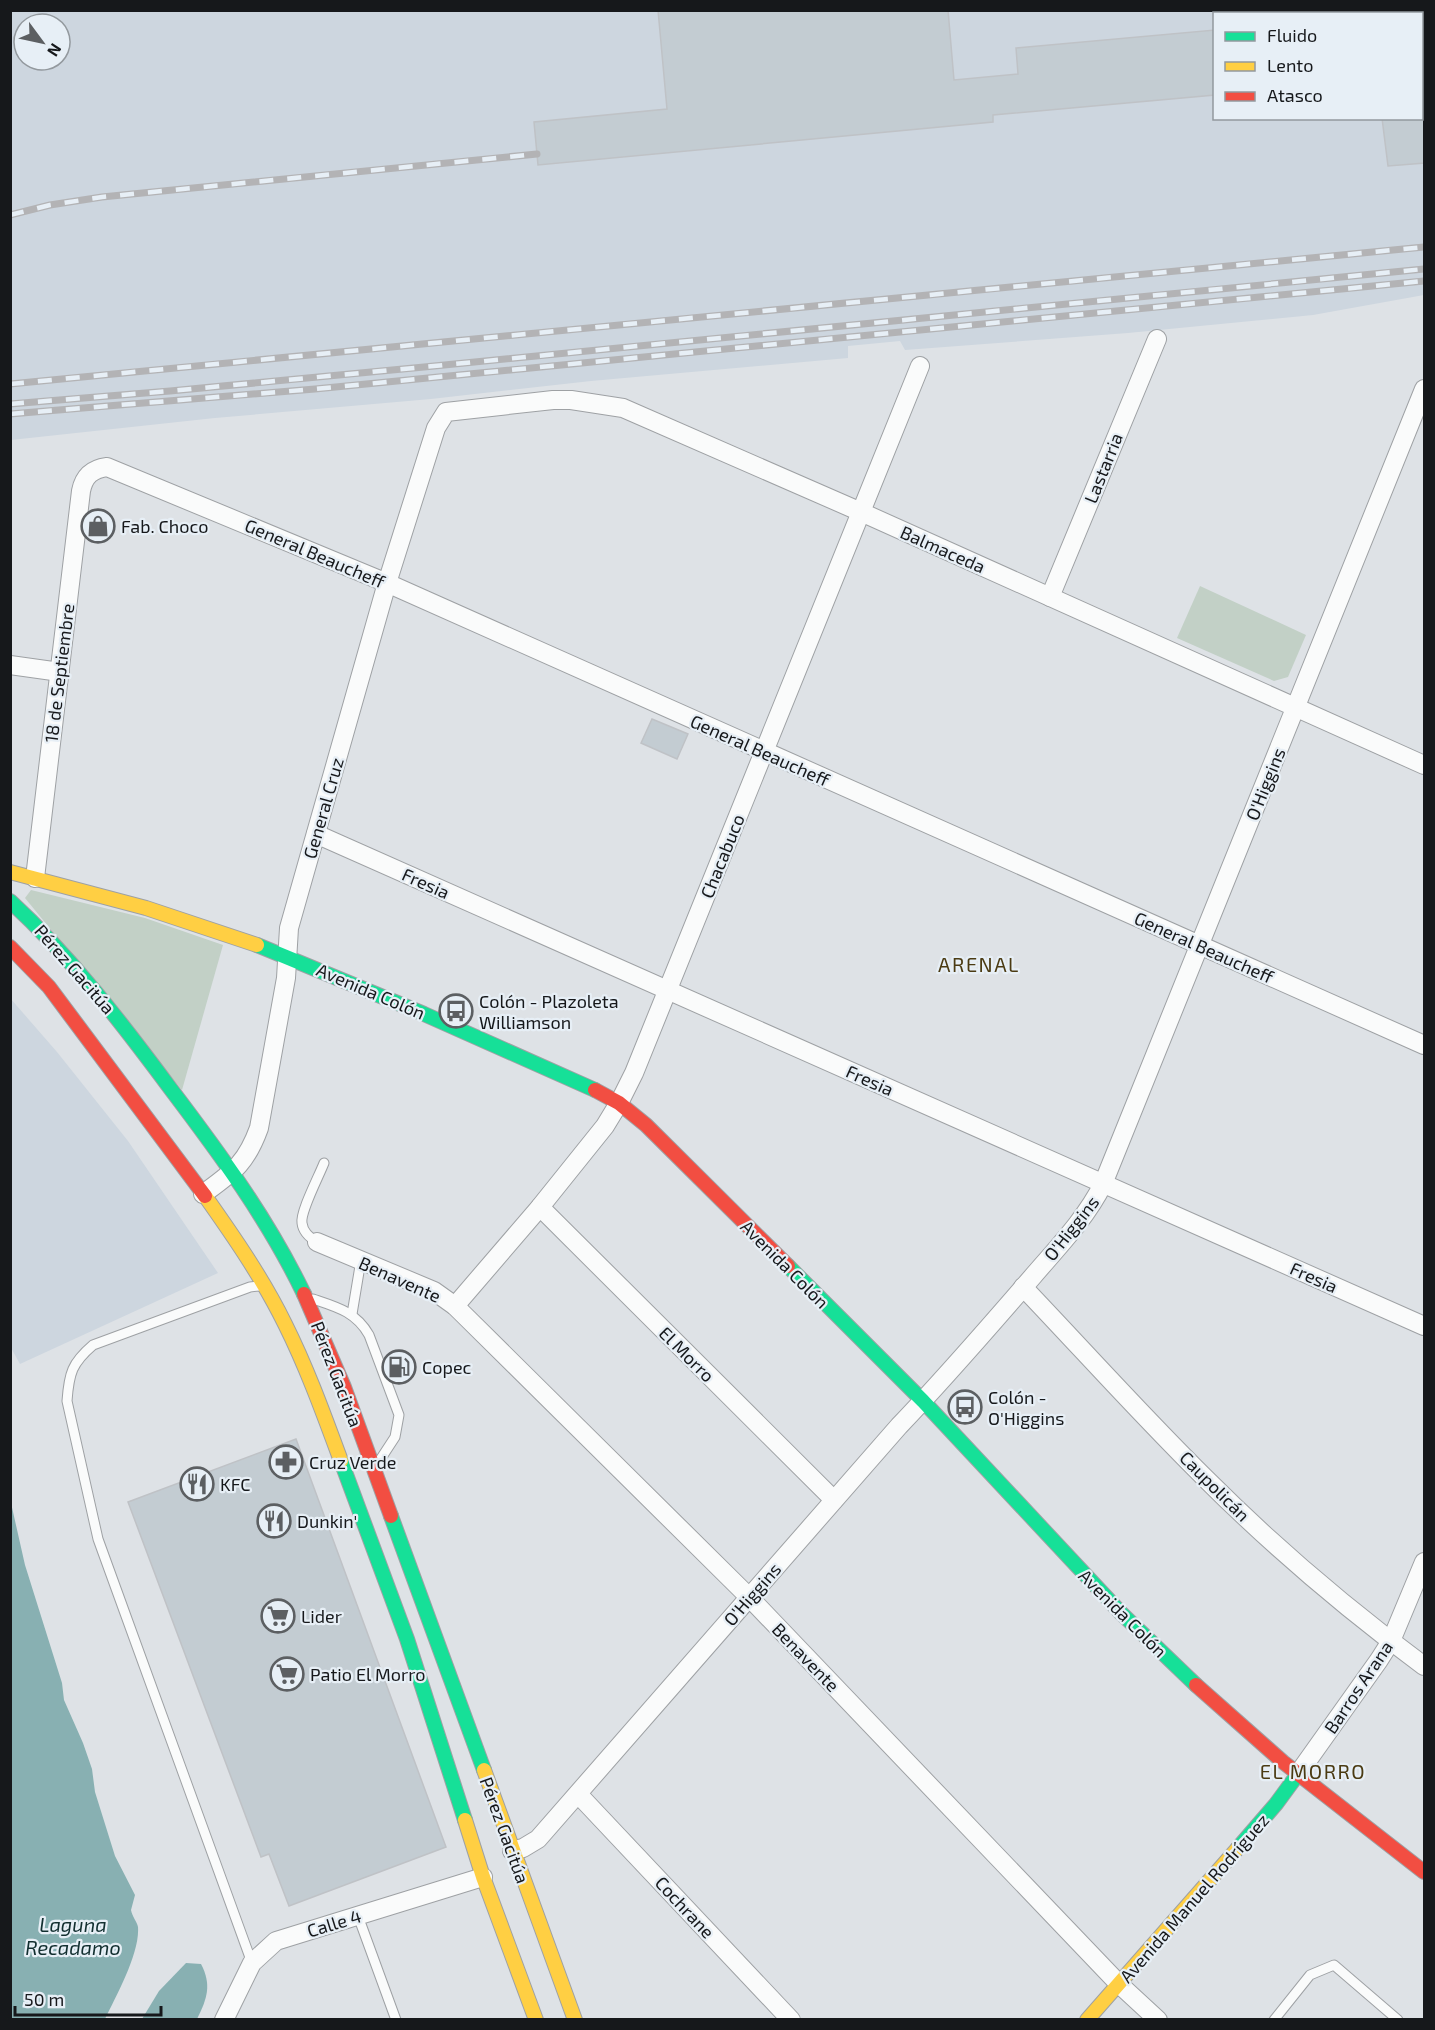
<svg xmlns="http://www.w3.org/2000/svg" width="1435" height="2030" font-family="'Exo 2',sans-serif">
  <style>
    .built { fill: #cdd6df; fill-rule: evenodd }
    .green { fill: #c2d0c6 }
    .water { fill: #88b0b2 }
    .building { fill: #c3ccd2; stroke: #bfc2c6; stroke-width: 1.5 }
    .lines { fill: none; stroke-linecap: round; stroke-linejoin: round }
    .lane-casing { stroke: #9ea1a4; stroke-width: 11 }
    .street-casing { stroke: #9ea1a4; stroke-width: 20 }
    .fast-casing { stroke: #9ea1a4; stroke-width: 16 }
    .slow-casing { stroke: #9ea1a4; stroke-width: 16 }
    .jam-casing { stroke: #9ea1a4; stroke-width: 16 }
    .lane { stroke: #fafbfb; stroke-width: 9 }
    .street { stroke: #fafbfb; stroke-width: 18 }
    .fast { stroke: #16e098; stroke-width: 14 }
    .slow { stroke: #ffcf43; stroke-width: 14 }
    .jam { stroke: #f24e42; stroke-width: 14 }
    .rail-casing { stroke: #b3b3b5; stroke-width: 7 }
    .rail { stroke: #e7eff6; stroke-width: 4.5; stroke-dasharray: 14; stroke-linecap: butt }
    .labels { text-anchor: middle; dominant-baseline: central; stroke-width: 4.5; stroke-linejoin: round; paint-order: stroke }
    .street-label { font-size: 18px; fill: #16181b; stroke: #e7eff6 }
    .poi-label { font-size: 18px; fill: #16181b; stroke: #e7eff6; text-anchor: start }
    .neighbourhood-label { font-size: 20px; letter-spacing: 1.5px; fill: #4b3b13; stroke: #e7eff6 }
    .water-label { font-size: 20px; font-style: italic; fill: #122f30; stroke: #e7eff6 }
  </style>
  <rect width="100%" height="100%" fill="#dee2e6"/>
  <g class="built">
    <path d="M10 11H1370L1373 13 1214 14V118H1422V52H1424V295L1313 315 1128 333 905 350 900 341 848 346V358L591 381 431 399 215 418 11 440ZM24 24H60V60H24Z"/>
    <path d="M10 998 57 1052 128 1141 218 1273 20 1364 10 1346Z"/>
  </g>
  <g class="green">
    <path d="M1200 586 1306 635 1288 677 1274 681 1177 638Z"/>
    <path d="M31 890 145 918 223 945 182 1090 25 898Z"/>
  </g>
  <g class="water">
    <path d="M11 1503 25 1565 62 1683 64 1700 83 1743 92 1769 95 1792 115 1856 135 1895 131 1910C132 1916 137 1922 138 1927 140 1953 116 1996 105 2019H11Z"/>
    <path d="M186 1963 201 1964C212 1985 207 1999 197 2019H142L159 1991Z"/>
  </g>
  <g class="building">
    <path d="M658 10H948L954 80 1018 74 1016 48 1215 30V95L993 115V122L538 165 534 122 667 109Z"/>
    <path d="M1382 118H1425V163L1388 166Z"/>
    <path d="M652 719 688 734 677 759 641 743Z"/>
    <path d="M296 1439 446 1847 289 1906 269 1854 261 1857 128 1502Z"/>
  </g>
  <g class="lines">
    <g class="lane-casing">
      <g id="lane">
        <path d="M317 1242C310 1238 303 1232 302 1223 300 1212 319 1176 324 1163"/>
        <path d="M313 1299C337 1307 356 1312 369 1335L399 1415 395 1437 378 1463"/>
        <path d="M352 1314 361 1260"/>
        <path d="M358 1916 396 2020"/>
        <path d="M252 1963 98 1539 67 1401C69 1373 72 1363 93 1345L250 1287 259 1286"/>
        <path d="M1274 2020 1310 1975 1334 1965 1398 2020"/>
      </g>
    </g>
    <g class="street-casing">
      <g id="street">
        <path d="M1397 10 1400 14"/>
        <path d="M1422 36 1424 38"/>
        <path d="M1050 597 1157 339"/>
        <path d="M10 665 60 672"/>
        <path d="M316 834 1424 1326"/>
        <path d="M35 878 81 491C84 476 92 469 107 467L387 583 1424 1045"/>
        <path d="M203 1194C233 1172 246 1164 259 1128L286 978 289 928 387 583 436 428 446 412 553 400H571L623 408 861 512 1424 765"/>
        <path d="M540 1207 834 1500"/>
        <path d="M317 1242 434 1291 455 1306 749 1597 1119 1984 1158 2020"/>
        <path d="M1023 1287C1084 1351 1143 1417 1206 1479 1274 1547 1347 1609 1424 1666"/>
        <path d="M455 1306 540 1207 605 1126 619 1103 634 1073 920 366"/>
        <path d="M1298 1774 1379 1660 1391 1641 1424 1562"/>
        <path d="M578 1794 791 2020"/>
        <path d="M512 1851 523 1848 538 1839 899 1426C946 1377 990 1326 1034 1275 1059 1246 1086 1218 1103 1184L1424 389"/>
        <path d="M224 2020 252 1963 276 1941 483 1877"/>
      </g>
    </g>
    <g class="fast-casing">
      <g id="fast">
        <path d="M10 901C71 957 121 1022 170 1088 220 1154 268 1219 304 1294"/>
        <path d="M257 945 424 1014 595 1090"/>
        <path d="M788 1266 923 1401 1121 1613 1196 1685"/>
        <path d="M341 1461 407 1639 465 1820"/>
        <path d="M391 1516 484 1770"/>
        <path d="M1238 1848 1276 1804 1298 1774"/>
      </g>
    </g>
    <g class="slow-casing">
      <g id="slow">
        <path d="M10 872 146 908 257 945"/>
        <path d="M205 1196C234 1237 263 1279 285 1324 307 1368 324 1415 341 1461"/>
        <path d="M484 1770 575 2020"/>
        <path d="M465 1820 483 1877 536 2020"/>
        <path d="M1087 2020 1238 1848"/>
      </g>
    </g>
    <g class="jam-casing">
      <g id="jam">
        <path d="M10 947 49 987 205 1196"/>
        <path d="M595 1090 619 1103 646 1125 788 1266"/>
        <path d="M304 1294 344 1387 391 1516"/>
        <path d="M1196 1685 1283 1762 1424 1872"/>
      </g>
    </g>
    <use href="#lane" class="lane"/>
    <use href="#street" class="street"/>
    <use href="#fast" class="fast"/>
    <use href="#slow" class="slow"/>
    <use href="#jam" class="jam"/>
    <g class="rail-casing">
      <g id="rail">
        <path d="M10 215 50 205 102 197 537 154"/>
        <path d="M10 384 1424 247"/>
        <path d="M10 404 170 391 424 367 1424 269"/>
        <path d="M10 414 315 389 1424 281"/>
      </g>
    </g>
    <use href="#rail" class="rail"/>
  </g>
  <defs>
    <g id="shop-ring" transform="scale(1.725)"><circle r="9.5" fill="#e7eff6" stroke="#5c5f62" stroke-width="1.5"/><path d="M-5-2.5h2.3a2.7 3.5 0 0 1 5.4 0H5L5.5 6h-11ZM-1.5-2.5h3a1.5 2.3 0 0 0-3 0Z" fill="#5c5f62"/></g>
    <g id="bus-ring" transform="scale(1.725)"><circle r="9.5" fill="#e7eff6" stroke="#5c5f62" stroke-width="1.5"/><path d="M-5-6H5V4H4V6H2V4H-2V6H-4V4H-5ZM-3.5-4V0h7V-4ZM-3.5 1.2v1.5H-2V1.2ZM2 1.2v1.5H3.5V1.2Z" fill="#5c5f62"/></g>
    <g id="fuel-ring" transform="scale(1.725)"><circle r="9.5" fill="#e7eff6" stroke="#5c5f62" stroke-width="1.5"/><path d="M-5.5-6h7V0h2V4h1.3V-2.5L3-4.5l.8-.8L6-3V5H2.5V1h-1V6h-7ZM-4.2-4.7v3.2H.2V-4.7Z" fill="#5c5f62"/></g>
    <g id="pharmacy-ring" transform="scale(1.725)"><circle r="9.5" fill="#e7eff6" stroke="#5c5f62" stroke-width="1.5"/><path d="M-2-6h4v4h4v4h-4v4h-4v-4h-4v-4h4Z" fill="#5c5f62"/></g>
    <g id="restaurant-ring" transform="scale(1.725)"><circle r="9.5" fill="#e7eff6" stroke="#5c5f62" stroke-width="1.5"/><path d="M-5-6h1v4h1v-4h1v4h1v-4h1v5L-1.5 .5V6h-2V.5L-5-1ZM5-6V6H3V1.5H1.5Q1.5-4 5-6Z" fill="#5c5f62"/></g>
    <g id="supermarket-ring" transform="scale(1.725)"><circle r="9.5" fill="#e7eff6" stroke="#5c5f62" stroke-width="1.5"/><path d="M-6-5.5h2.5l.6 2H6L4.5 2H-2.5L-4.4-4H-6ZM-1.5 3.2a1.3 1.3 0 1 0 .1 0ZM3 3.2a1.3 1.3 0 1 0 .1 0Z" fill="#5c5f62"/></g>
  </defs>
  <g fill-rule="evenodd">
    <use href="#shop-ring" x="98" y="526"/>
    <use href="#bus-ring" x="456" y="1011"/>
    <use href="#fuel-ring" x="399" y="1367"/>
    <use href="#bus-ring" x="965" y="1407"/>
    <use href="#pharmacy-ring" x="286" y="1462"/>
    <use href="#restaurant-ring" x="197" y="1484"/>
    <use href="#restaurant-ring" x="274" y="1521"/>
    <use href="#supermarket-ring" x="278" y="1616"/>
    <use href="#supermarket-ring" x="287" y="1674"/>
  </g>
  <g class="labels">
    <g class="street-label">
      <text transform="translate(1103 468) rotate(-68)">Lastarria</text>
      <text transform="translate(943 549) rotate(24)">Balmaceda</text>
      <text transform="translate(315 553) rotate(23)">General Beaucheff</text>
      <text transform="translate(59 673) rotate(-83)">18 de Septiembre</text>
      <text transform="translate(760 750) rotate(24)">General Beaucheff</text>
      <text transform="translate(1265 784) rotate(-68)">O'Higgins</text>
      <text transform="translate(323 808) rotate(-74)">General Cruz</text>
      <text transform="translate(722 856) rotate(-68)">Chacabuco</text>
      <text transform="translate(426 883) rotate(24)">Fresia</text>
      <text transform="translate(1204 947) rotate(24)">General Beaucheff</text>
      <text transform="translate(75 969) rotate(49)">Pérez Gacitúa</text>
      <text transform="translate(371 991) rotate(23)">Avenida Colón</text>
      <text transform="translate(870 1080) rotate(24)">Fresia</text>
      <text transform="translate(1071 1228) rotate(-52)">O'Higgins</text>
      <text transform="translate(785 1264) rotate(45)">Avenida Colón</text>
      <text transform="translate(1314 1277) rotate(24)">Fresia</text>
      <text transform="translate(400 1279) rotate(24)">Benavente</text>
      <text transform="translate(687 1354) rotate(45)">El Morro</text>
      <text transform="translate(337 1374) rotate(69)">Pérez Gacitúa</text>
      <text transform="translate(1215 1486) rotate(45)">Caupolicán</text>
      <text transform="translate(752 1594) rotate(-49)">O'Higgins</text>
      <text transform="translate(1123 1613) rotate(45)">Avenida Colón</text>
      <text transform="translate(806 1657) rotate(46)">Benavente</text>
      <text transform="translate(1358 1687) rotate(-56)">Barros Arana</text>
      <text transform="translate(505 1830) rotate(70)">Pérez Gacitúa</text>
      <text transform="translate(1194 1898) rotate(-49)">Avenida Manuel Rodríguez</text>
      <text transform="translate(685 1907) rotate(47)">Cochrane</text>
      <text transform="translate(334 1923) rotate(-17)">Calle 4</text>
    </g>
    <g class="poi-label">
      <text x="121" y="526">Fab. Choco</text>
      <text x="479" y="1001">Colón - Plazoleta<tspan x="479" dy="21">Williamson</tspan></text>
      <text x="422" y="1367">Copec</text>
      <text x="988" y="1397">Colón -<tspan x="988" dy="21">O'Higgins</tspan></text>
      <text x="309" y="1462">Cruz Verde</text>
      <text x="220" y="1484">KFC</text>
      <text x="297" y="1521">Dunkin'</text>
      <text x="301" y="1616">Lider</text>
      <text x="310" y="1674">Patio El Morro</text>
    </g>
    <g class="neighbourhood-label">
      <text x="979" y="964">ARENAL</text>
      <text x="1313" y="1771">EL MORRO</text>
    </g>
    <g class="water-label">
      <text x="73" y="1924">Laguna<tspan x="73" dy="23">Recadamo</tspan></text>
    </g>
  </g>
  <rect width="1435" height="2030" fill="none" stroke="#16181b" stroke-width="24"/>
  <rect x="1213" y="12" width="210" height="108" fill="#e7eff6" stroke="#93999e" stroke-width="1.5"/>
  <rect x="1225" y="32" width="30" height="9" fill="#16e098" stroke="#93999e" stroke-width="1.5"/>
  <text x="1267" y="42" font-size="18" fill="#16181b">Fluido</text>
  <rect x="1225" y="62" width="30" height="9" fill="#ffcf43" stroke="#93999e" stroke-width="1.5"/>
  <text x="1267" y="72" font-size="18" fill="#16181b">Lento</text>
  <rect x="1225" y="92" width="30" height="9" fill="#f24e42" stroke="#93999e" stroke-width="1.5"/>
  <text x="1267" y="102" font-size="18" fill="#16181b">Atasco</text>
  <g transform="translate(42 42) rotate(123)"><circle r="28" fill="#e7eff6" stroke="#93999e" stroke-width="1.5"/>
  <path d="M0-4.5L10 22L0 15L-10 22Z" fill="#5c5f62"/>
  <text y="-9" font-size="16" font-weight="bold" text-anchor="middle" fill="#16181b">N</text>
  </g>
  <path d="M15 2006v9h146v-9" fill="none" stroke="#16181b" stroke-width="3"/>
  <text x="24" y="2006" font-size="18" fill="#16181b" stroke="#e7eff6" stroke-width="4.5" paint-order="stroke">50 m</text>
</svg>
